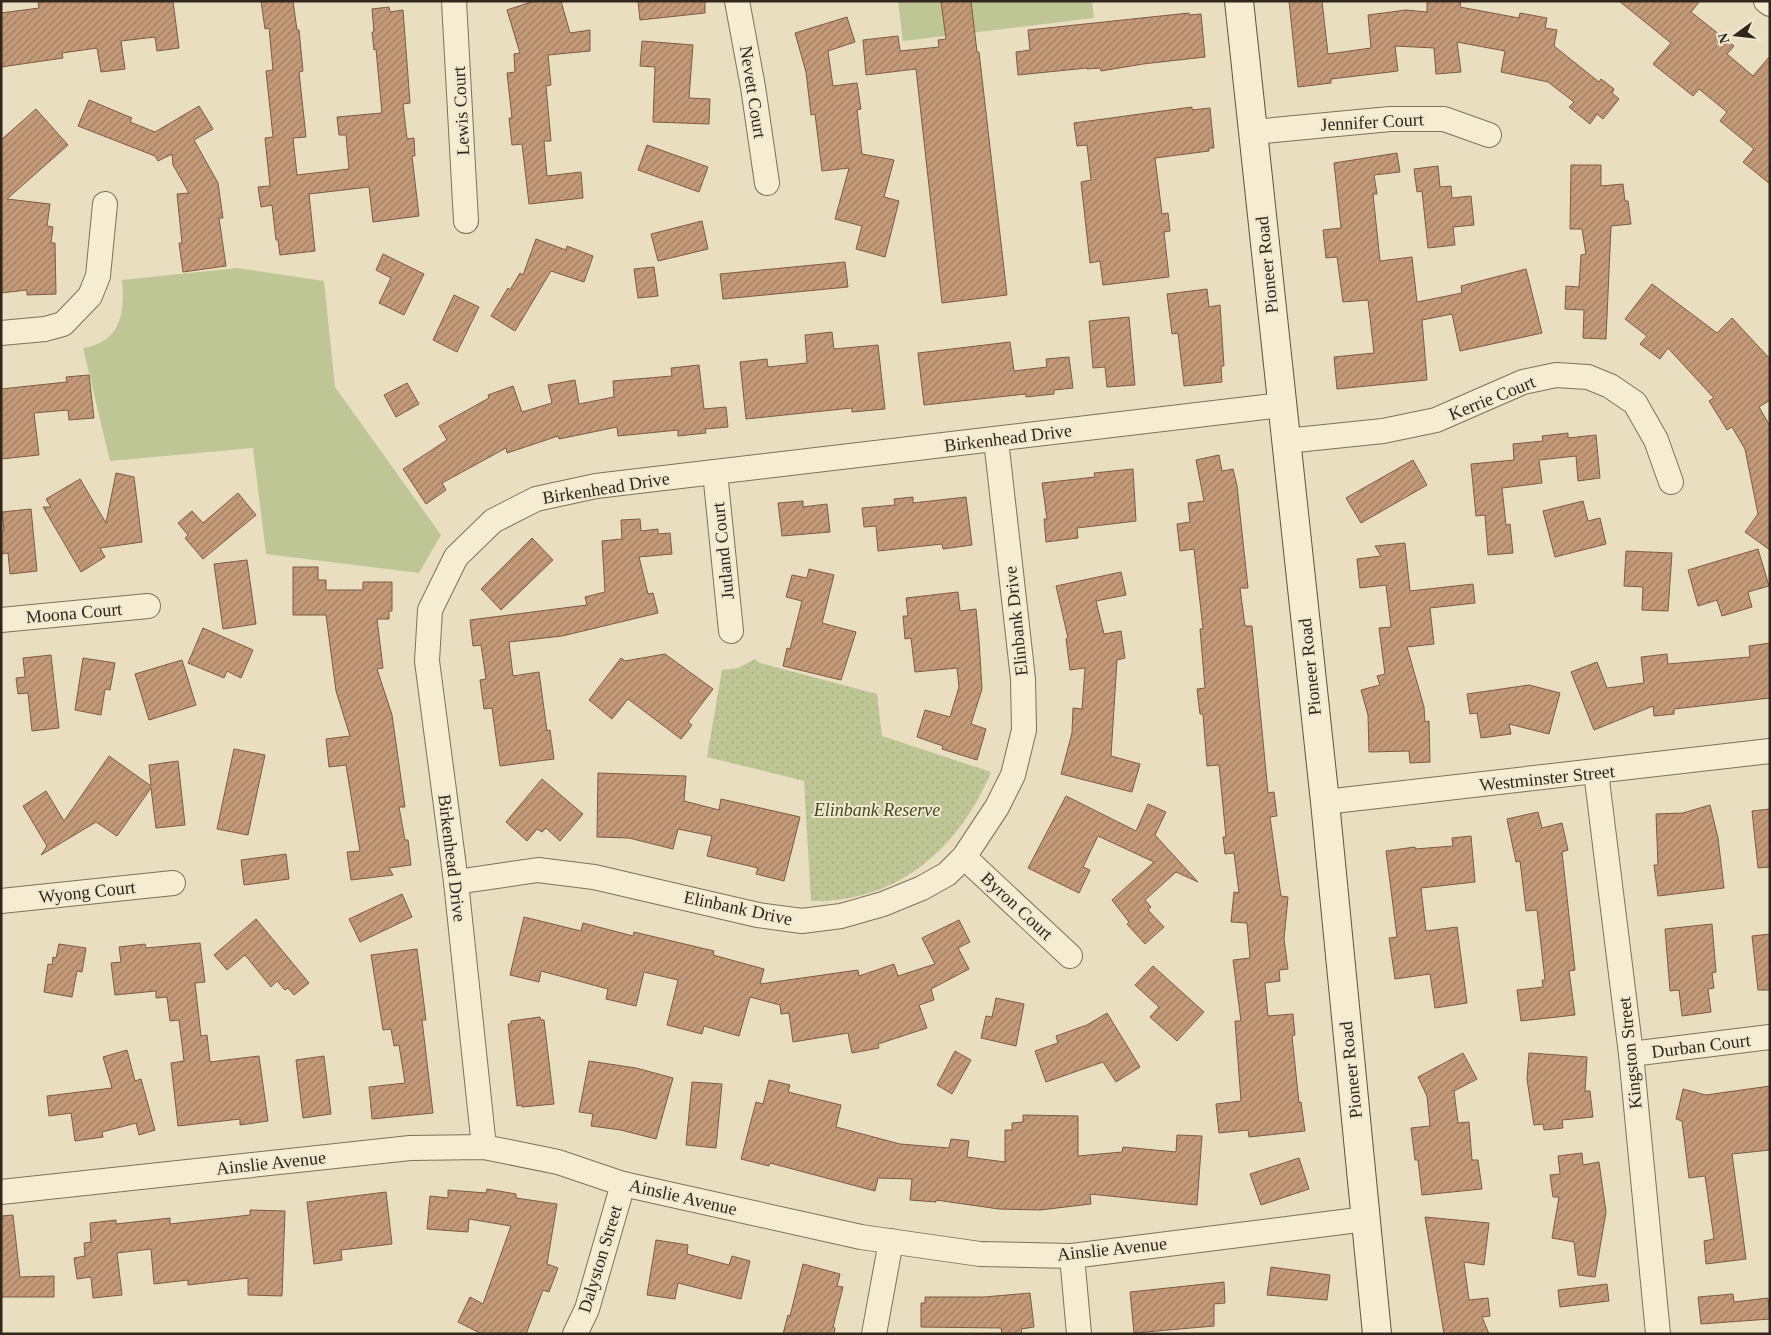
<svg xmlns="http://www.w3.org/2000/svg" width="1771" height="1335" font-family="'Times New Roman',serif">
  <style>
    .grass { fill: #bfc695 }
    .park { fill: url(#park-dots) }
    .building { fill: url(#building-hatch); stroke: #7d5b42 }
    .lines { fill: none; stroke-linecap: round; stroke-linejoin: round }
    .minor-casing { stroke: #806f5a; stroke-width: 26 }
    .secondary-casing { stroke: #62513d; stroke-width: 30 }
    .minor { stroke: #f5ecd2; stroke-width: 24 }
    .secondary { stroke: #f5ecd2; stroke-width: 28 }
    .labels { text-anchor: middle; dominant-baseline: central; stroke-width: 4; stroke-linejoin: round; paint-order: stroke }
    .street-label { font-size: 18px; fill: #31271d; stroke: #f1e8cf }
    .park-label { font-size: 18px; font-style: italic; fill: #414c25; stroke: #f1e8cf }
  </style>
  <defs>
    <pattern id="park-dots" width="8" height="8" patternUnits="userSpaceOnUse" patternTransform="scale(1.25)"><rect width="8" height="8" fill="#bfc695"/><path d="M2 2h.1M6 6h.1" fill="none" stroke="#a5aa80" stroke-width="1.8" stroke-linecap="round"/></pattern>
    <pattern id="building-hatch" width="6" height="6" patternUnits="userSpaceOnUse" patternTransform="scale(1.25)"><rect width="6" height="6" fill="#c49a79"/><path d="M-1 1l2-2M0 6l6-6M5 7l2-2" fill="none" stroke="#a07e63"/></pattern>
  </defs>
  <rect width="100%" height="100%" fill="#e9dec0"/>
  <g class="grass">
    <path d="M898 1H1092L1094 18 903 41Z"/>
    <path d="M237 268 324 281 335 387 441 535 419 573 266 554 253 448 110 461 83 348C121 342 125 313 122 280Z"/>
  </g>
  <path class="park" d="M755 659 760 663 877 694 882 736 991 772C959 848 898 903 811 901L804 781 707 757 722 670 738 668Z"/>
  <g class="building">
    <path d="M38 1H173L179 48 157 51 155 37 121 41 125 69 101 72 97 48 62 53 63 58 1 67V13L39 8Z"/>
    <path d="M261 1H293L297 30H299L303 71 299 72 306 137 293 138 297 175 349 169 346 135H339L337 117 382 113 376 49 374 50 372 32H374L372 9 389 7 390 12 403 10 410 103 403 104 407 139 414 138 415 156H412L419 216 373 222 369 187 309 194 315 251 280 255 278 240H276L272 205 261 207 258 187 270 186 265 138 273 137 266 71 273 70 269 28 265 29Z"/>
    <path d="M534 1H561L570 33 590 30V51L548 55 551 85 546 86 551 141H544L547 176 581 172 583 198 529 204 522 144 512 145 509 118H512L507 73 515 72 514 54 520 53 507 10Z"/>
    <path d="M638 1H705V13L640 20Z"/>
    <path d="M941 1H971L977 52H979L1007 295 942 303 916 69 866 75 863 40 898 36 900 51 939 47 938 40 946 39Z"/>
    <path d="M1289 1H1322L1328 54 1371 48 1368 15 1406 10 1427 12V1H1461L1460 7 1519 18 1520 13 1547 18 1545 28 1557 30 1554 46 1599 82 1601 79 1614 89 1612 93 1619 99 1603 119 1597 114 1590 124 1569 107 1574 102 1548 82 1501 72 1505 51 1457 42 1461 72 1436 74 1434 48 1395 46 1398 71 1331 79V83L1298 87Z"/>
    <path d="M1619 1H1700L1691 12 1734 46 1727 54 1753 76 1770 56V184L1743 162 1754 149 1720 121 1727 112 1699 89 1693 96 1653 64 1671 43Z"/>
    <path d="M1189 13V15L1201 14 1205 57 1143 64 1101 71 1100 68 1087 69V68L1018 75 1016 52 1030 50 1028 30Z"/>
    <path d="M847 17 855 42 828 51 833 86 857 83 861 109 857 110 862 154 894 160 884 197 899 201 885 257 856 249 862 226 835 219 849 168 822 171 815 114 811 115 806 72 795 33Z"/>
    <path d="M642 41 693 45 689 98 710 99 709 124 653 122 655 67 640 66Z"/>
    <path d="M89 100 132 118 130 122 155 132 199 106 213 129 194 140 218 183 223 218H219L226 266 183 272 179 243H182L177 194 189 193 173 165 172 154 158 161 155 156 78 126Z"/>
    <path d="M1192 107V110L1210 108 1214 148H1209V151L1155 158 1162 214 1168 213 1170 231 1164 232 1169 277 1103 285 1100 261 1090 263 1081 182 1091 180 1087 145 1077 146 1074 123Z"/>
    <path d="M36 109 68 145 7 199 50 204 47 226 53 227 51 243H55L56 294 27 295V290L1 293V140Z"/>
    <path d="M647 145 708 167 699 192 638 170Z"/>
    <path d="M1397 153 1400 172 1374 175 1377 194H1373L1380 261 1412 257 1417 302 1462 293 1461 286 1526 269 1542 333 1460 351 1452 314 1422 320 1427 380 1337 389 1334 357 1374 353 1368 300 1343 302 1337 257 1326 258 1323 230 1341 228 1334 163Z"/>
    <path d="M1571 165H1601V186L1623 184 1625 201H1628L1631 224 1611 226 1606 339 1583 338 1584 310 1565 309 1566 286 1579 287 1581 255 1586 254 1582 229H1570Z"/>
    <path d="M1438 166 1440 187 1451 186 1452 198 1471 196 1474 225 1453 227 1455 245 1428 248 1422 191 1417 192 1414 169Z"/>
    <path d="M702 221 708 249 658 261 651 234Z"/>
    <path d="M536 239 566 250 567 246 593 256 584 282 551 271 515 331 491 316 508 288 510 290 520 273 523 275Z"/>
    <path d="M383 254 424 274 404 315 379 303 391 278 376 270Z"/>
    <path d="M845 262 848 287 723 299 720 274Z"/>
    <path d="M654 267 658 296 638 298 634 269Z"/>
    <path d="M1652 284 1717 333 1732 318 1770 359V400L1759 407 1770 426V550L1745 532 1758 514 1745 449 1732 427 1727 430 1709 401 1714 398 1668 348 1660 359 1640 344 1647 336 1625 319Z"/>
    <path d="M1207 289 1209 307 1220 305 1224 366H1221L1222 382 1184 386 1178 333 1172 334 1167 294Z"/>
    <path d="M454 295 479 307 457 352 433 340Z"/>
    <path d="M1129 317 1135 385 1107 387 1105 367 1093 368 1089 321Z"/>
    <path d="M832 332 834 349 878 345 885 409 852 412V408L746 419 740 362 767 359 768 367 807 363 805 335Z"/>
    <path d="M1010 342 1014 371 1047 367 1046 359 1069 357 1073 388 1054 390V394L1026 397V394L924 405 918 353Z"/>
    <path d="M699 365 704 409 726 407 728 427 705 429 706 433 678 436V430L618 436 617 427 559 439 558 436 507 453 506 448 442 483 446 490 426 504 403 469 447 440 439 426 489 398 488 395 513 386 522 412 552 403 548 385 575 380 579 404 614 397 613 381 672 376 671 368Z"/>
    <path d="M89 375 94 418 69 420 68 410 34 413 39 455 1 459V389L67 382 66 377Z"/>
    <path d="M407 383 419 404 396 417 384 395Z"/>
    <path d="M1568 433V438L1596 435 1600 478 1578 481 1576 456 1539 460 1542 483 1502 488 1506 525 1510 524 1513 553 1488 555 1485 515 1476 516 1471 464 1514 460 1513 444 1543 441 1542 436Z"/>
    <path d="M1219 455 1222 471 1233 469 1237 486 1248 588H1240L1245 626H1252L1268 793 1274 792 1277 816 1270 817 1281 896 1288 897 1284 939 1288 969 1279 970 1280 981 1265 983 1268 1016 1293 1014 1295 1035 1292 1036 1299 1103 1301 1102 1305 1131 1249 1137 1248 1130 1219 1133 1216 1104 1241 1101 1235 1021H1241L1233 960 1250 958 1247 923 1231 922 1234 892 1239 893 1234 853 1225 854 1223 837H1226L1219 765 1207 766 1203 714H1200L1197 689 1205 688 1200 629H1203L1194 549 1180 551 1177 524 1190 522 1188 503 1204 501 1196 460Z"/>
    <path d="M1413 460 1427 485 1361 523 1346 498Z"/>
    <path d="M1133 469 1136 521 1077 528 1078 538 1046 542 1044 519H1047L1042 483 1095 477 1094 473Z"/>
    <path d="M116 473 134 477 142 542 100 548 105 557 81 572 43 507H51L46 499 80 479 106 523Z"/>
    <path d="M238 493 256 515 203 559 185 538 188 535 178 523 192 511 203 523Z"/>
    <path d="M913 497V503L966 497 972 545 943 549 942 544 878 551 876 526 864 527 862 508 895 505 894 499Z"/>
    <path d="M803 501V507L827 504 830 532 782 536 778 503Z"/>
    <path d="M1583 501 1588 521 1600 518 1606 544 1555 557 1543 511Z"/>
    <path d="M31 509 37 571 10 574 8 553 1 554V531H4L2 512Z"/>
    <path d="M640 519 641 531 658 529V534L670 533 672 554 639 557 648 594 653 593 658 613 562 636 509 642 513 676 539 672 547 731 550 730 554 759 500 766 492 708 484 709 480 680 486 679 481 645 473 646 470 620 587 605 585 597 605 592 602 541 622 539 621 520Z"/>
    <path d="M532 538 553 560 501 610 481 589Z"/>
    <path d="M1405 543 1410 591 1473 584 1475 603 1430 608 1434 644 1407 647 1424 707 1425 722 1429 721 1430 762 1410 763 1409 751 1369 752 1368 715 1361 690 1380 685 1377 676 1385 674 1379 628 1391 627 1386 585 1360 588 1357 559 1381 556 1375 546Z"/>
    <path d="M1758 549 1769 586 1748 592 1752 607 1722 616 1717 600 1698 606 1688 570Z"/>
    <path d="M1626 551 1672 553 1668 611 1642 610 1643 587 1624 586Z"/>
    <path d="M247 560 256 624 223 629 214 564Z"/>
    <path d="M293 567H318V580H326V590H363V582H392V611H389V619H377L383 668 377 669 392 715 405 807H399L405 840H408L411 865 389 868 393 875 351 880 347 852 360 851 346 765 329 767 326 739 350 736 336 691 326 615H293Z"/>
    <path d="M809 569 834 575 822 623 856 632 841 680 783 666 787 648 790 649 802 601 786 597 792 575 807 578Z"/>
    <path d="M1121 572 1126 595 1096 601 1104 634 1121 631 1125 658 1117 660 1111 756 1140 764 1132 792 1061 774 1072 733 1073 708 1082 709 1085 668 1070 670 1066 639 1068 638 1056 586Z"/>
    <path d="M958 592 960 611 976 609 979 640 982 689 971 724 986 729 977 760 942 749 943 746 917 737 925 710 950 717 959 687 957 668 915 672 911 638 905 639 903 616H908L906 598Z"/>
    <path d="M203 628 253 650 241 678 227 671 224 678 188 663Z"/>
    <path d="M1770 643V698L1674 709V714L1654 716 1653 706 1594 730 1571 672 1597 662 1607 688 1644 683 1641 657 1667 654 1668 664 1750 657 1749 646Z"/>
    <path d="M665 654 713 689 688 722 692 725 681 739 628 699 612 719 589 700 621 658 625 661Z"/>
    <path d="M51 655 59 728 32 731 28 693 18 694 16 678 25 677 23 658Z"/>
    <path d="M83 658 115 663 110 690 105 689 101 715 75 710Z"/>
    <path d="M182 660 196 705 149 720 135 674Z"/>
    <path d="M1529 685 1560 693 1549 734 1509 724 1511 734 1481 738 1477 713 1470 714 1467 694Z"/>
    <path d="M234 749 265 755 248 835 217 829Z"/>
    <path d="M109 756 151 786 149 765 178 761 185 825 156 828 151 788 117 836 96 822 41 855 47 846 23 806 46 791 64 821Z"/>
    <path d="M598 773 686 776 684 801 719 810 721 799 800 817 784 881 756 874 758 868 707 856 712 836 678 829 673 849 629 838 597 837Z"/>
    <path d="M542 779 583 814 560 841 546 828 542 832 537 829 527 841 506 822Z"/>
    <path d="M1066 796 1136 831 1148 804 1166 812 1155 835 1198 882 1176 872 1145 900 1151 907 1148 910 1164 927 1145 944 1127 924 1129 922 1112 900 1154 862 1098 836 1083 867 1090 870 1079 893 1028 868Z"/>
    <path d="M1710 805 1718 838 1724 888 1658 896 1654 865H1658L1656 814 1683 813Z"/>
    <path d="M1770 809V867L1758 868 1752 811Z"/>
    <path d="M1538 812 1542 828 1562 823 1568 850 1562 852 1575 970 1569 971 1575 1015 1521 1021 1517 990 1543 987 1542 980H1545L1537 910 1526 911 1520 861 1516 862 1507 819Z"/>
    <path d="M1471 836 1475 882 1421 888 1426 931 1457 927 1467 1003 1435 1008 1430 974 1395 979 1389 938 1397 937 1386 851 1415 847V849L1453 846 1452 838Z"/>
    <path d="M286 854 289 879 244 885 241 860Z"/>
    <path d="M402 894 412 917 360 942 349 919Z"/>
    <path d="M524 917 581 931 583 923 633 936 634 932 714 951 713 955 764 969 760 984 858 970 859 976 894 964 898 976 935 964 922 938 959 920 970 942 958 948 969 969 931 989 934 1000 919 1005 927 1028 878 1044 879 1048 852 1053 848 1033 793 1042 789 1013 781 1014 780 1005 750 997 739 1036 704 1026 702 1034 667 1025 678 980 644 972 636 1006 606 999 608 989 541 971 539 982 510 975Z"/>
    <path d="M256 919 309 983 294 995 288 988 285 990 277 981 271 987 245 955 227 970 214 955Z"/>
    <path d="M1712 924 1716 972 1712 973 1714 988 1708 989 1711 1012 1682 1016 1679 990 1670 991 1665 929Z"/>
    <path d="M1770 934V990H1758L1752 936Z"/>
    <path d="M200 943 205 982 195 983 201 1036 207 1035 210 1062 259 1056 268 1121 240 1125V1119L178 1126 171 1063 184 1061 179 1020 170 1021 167 997 156 998V991L115 995 111 963 121 962 119 947 145 944 146 948Z"/>
    <path d="M59 944 86 948 82 972 77 971 72 997 44 992 48 964 52 965 53 957 56 958Z"/>
    <path d="M417 949 426 1020H422L433 1113 372 1119 369 1087 405 1083 399 1045 394 1046 391 1029 383 1030 371 955Z"/>
    <path d="M1153 966 1204 1012 1177 1041 1150 1017 1159 1007 1135 985Z"/>
    <path d="M996 998 1024 1004 1016 1046 981 1038 986 1016 992 1017Z"/>
    <path d="M1107 1013 1140 1067 1116 1082 1103 1062 1046 1082 1035 1051 1058 1043 1056 1036 1087 1025Z"/>
    <path d="M540 1017 541 1020H544L554 1104 522 1107 521 1105 517 1106 508 1024H511V1021Z"/>
    <path d="M127 1050 135 1081 141 1079 155 1130 139 1135 136 1123 102 1132 103 1137 75 1141 71 1113 49 1116 47 1096 112 1088 103 1057Z"/>
    <path d="M955 1051 971 1060 952 1094 937 1085Z"/>
    <path d="M1463 1053 1477 1079 1454 1091 1458 1123 1469 1122 1472 1160H1478L1482 1189 1422 1195 1418 1160H1415L1411 1128 1430 1126 1427 1096 1418 1077Z"/>
    <path d="M1529 1053 1587 1057 1585 1091H1590L1593 1117 1562 1120 1563 1128 1544 1130 1543 1124 1534 1125 1527 1079Z"/>
    <path d="M324 1056 331 1114 303 1118 296 1060Z"/>
    <path d="M589 1061 636 1068 673 1078 656 1139 621 1130 591 1126 593 1114 579 1112Z"/>
    <path d="M769 1080 790 1085 788 1092 841 1105 836 1127 900 1144 949 1148 951 1139 969 1141 967 1157 1005 1162V1130H1012V1123L1023 1122V1115L1078 1116V1156L1122 1152 1123 1147 1176 1152 1177 1135 1202 1136 1197 1205 1090 1194 1091 1204 1040 1210 999 1209 936 1200V1202L910 1200 912 1179 878 1178 875 1191 770 1163 769 1166 741 1159 756 1102 763 1104Z"/>
    <path d="M692 1082 722 1084 716 1148 686 1145Z"/>
    <path d="M1770 1086V1150L1732 1154 1746 1259 1706 1264 1704 1241 1714 1239 1705 1176 1689 1178 1682 1121 1676 1119 1683 1089 1706 1095Z"/>
    <path d="M1582 1153 1583 1165 1599 1162 1606 1212 1595 1277 1578 1275 1574 1242 1552 1238 1559 1197H1553L1550 1175 1560 1174 1558 1156Z"/>
    <path d="M1299 1158 1309 1189 1261 1205 1250 1174Z"/>
    <path d="M487 1189 516 1194V1198L557 1204 547 1264 558 1268 549 1292 543 1290 526 1334H482L458 1322 470 1297 483 1304 511 1226 469 1219 468 1232 427 1229 430 1196 448 1198V1190L486 1193Z"/>
    <path d="M386 1192 392 1244 341 1250 342 1260 314 1264 307 1202Z"/>
    <path d="M250 1210 285 1211 282 1296 248 1295V1278L188 1285V1280L154 1284 151 1249 117 1253 122 1295 93 1298 91 1277 77 1279 74 1258 85 1256 84 1243 91 1242 90 1223 116 1220V1224L170 1218V1224L250 1215Z"/>
    <path d="M13 1215 20 1277 54 1276V1297H1V1216Z"/>
    <path d="M1425 1217 1489 1223 1484 1265 1464 1262 1469 1300 1488 1298 1490 1316 1482 1317 1489 1334H1444Z"/>
    <path d="M656 1240 688 1245 687 1254 729 1265 732 1256 750 1261 741 1299 678 1283 675 1299 647 1295Z"/>
    <path d="M803 1264 840 1274 837 1286 843 1287 833 1327 835 1328 834 1334H783L788 1315 790 1316Z"/>
    <path d="M1271 1267 1330 1275 1327 1300 1267 1295Z"/>
    <path d="M1224 1282 1225 1303 1214 1304V1326L1134 1333 1130 1292Z"/>
    <path d="M1607 1284 1609 1301 1560 1307 1558 1290Z"/>
    <path d="M1030 1293 1034 1327 1021 1329 1022 1334H1002L1001 1328 921 1327V1303H925V1297H984Z"/>
    <path d="M1733 1294 1734 1302 1768 1298 1770 1319 1701 1324 1698 1297Z"/>
  </g>
  <g class="lines">
    <g class="minor-casing">
      <g id="minor">
        <path d="M454 1 466 221"/>
        <path d="M737 1 753 87 767 183"/>
        <path d="M1766 1 1770 4"/>
        <path d="M1253 132 1390 119H1444L1489 135"/>
        <path d="M1 333 45 329 63 324 90 296 98 276 105 204"/>
        <path d="M1286 441 1383 431 1436 420 1523 382 1556 375 1588 377 1610 386 1635 403 1656 440 1671 482"/>
        <path d="M715 472 731 631"/>
        <path d="M1 620 148 606"/>
        <path d="M1596 772 1631 1054 1658 1334"/>
        <path d="M1325 802 1770 751"/>
        <path d="M964 857 1070 956"/>
        <path d="M456 882 538 870 594 877 758 915 802 921 841 916 883 904 922 888 947 874 964 857 997 807 1013 775 1024 730 1023 679 996 440"/>
        <path d="M1 901 173 883"/>
        <path d="M1631 1054 1770 1037"/>
        <path d="M484 1147 456 882 427 661 430 610 456 557 493 521 536 499 596 486 1282 405"/>
        <path d="M1 1192 410 1148 484 1147 558 1162 623 1184 861 1237 980 1254 1072 1256 1366 1219"/>
        <path d="M1072 1256 1079 1334"/>
        <path d="M575 1334 587 1309 623 1184"/>
        <path d="M874 1334 891 1241"/>
      </g>
    </g>
    <g class="secondary-casing">
      <path id="secondary" d="M1239 1 1325 802 1377 1334"/>
    </g>
    <use href="#minor" class="minor"/>
    <use href="#secondary" class="secondary"/>
  </g>
  <g class="labels">
    <g class="street-label">
      <text transform="translate(753 92) rotate(81)">Nevett Court</text>
      <text transform="translate(461 111) rotate(-93)">Lewis Court</text>
      <text transform="translate(1372 122) rotate(-3)">Jennifer Court</text>
      <text transform="translate(1267 265) rotate(-96)">Pioneer Road</text>
      <text transform="translate(1492 398) rotate(-22)">Kerrie Court</text>
      <text transform="translate(1008 438) rotate(-7)">Birkenhead Drive</text>
      <text transform="translate(606 488) rotate(-9)">Birkenhead Drive</text>
      <text transform="translate(723 551) rotate(-96)">Jutland Court</text>
      <text transform="translate(74 613) rotate(-5)">Moona Court</text>
      <text transform="translate(1016 621) rotate(-96)">Elinbank Drive</text>
      <text transform="translate(1310 667) rotate(-96)">Pioneer Road</text>
      <text transform="translate(1547 778) rotate(-6)">Westminster Street</text>
      <text transform="translate(452 858) rotate(83)">Birkenhead Drive</text>
      <text transform="translate(87 892) rotate(-6)">Wyong Court</text>
      <text transform="translate(1017 906) rotate(43)">Byron Court</text>
      <text transform="translate(738 908) rotate(12)">Elinbank Drive</text>
      <text transform="translate(1701 1046) rotate(-7)">Durban Court</text>
      <text transform="translate(1630 1053) rotate(-96)">Kingston Street</text>
      <text transform="translate(1351 1070) rotate(-96)">Pioneer Road</text>
      <text transform="translate(271 1163) rotate(-6)">Ainslie Avenue</text>
      <text transform="translate(683 1197) rotate(13)">Ainslie Avenue</text>
      <text transform="translate(1112 1249) rotate(-6)">Ainslie Avenue</text>
      <text transform="translate(600 1259) rotate(-73)">Dalyston Street</text>
    </g>
    <g class="park-label">
      <text x="877" y="810">Elinbank Reserve</text>
    </g>
  </g>
  <rect width="1771" height="1335" fill="none" stroke="#31271d" stroke-width="5"/>
  <g transform="translate(1736 35) rotate(255)" stroke="#f1e8cf" stroke-width="4" paint-order="stroke">
  <path d="M0-4L9 19L0 12L-9 19Z" fill="#31271d"/>
  <text y="-8" font-size="14" font-weight="bold" text-anchor="middle" fill="#31271d">N</text>
  </g>
</svg>
